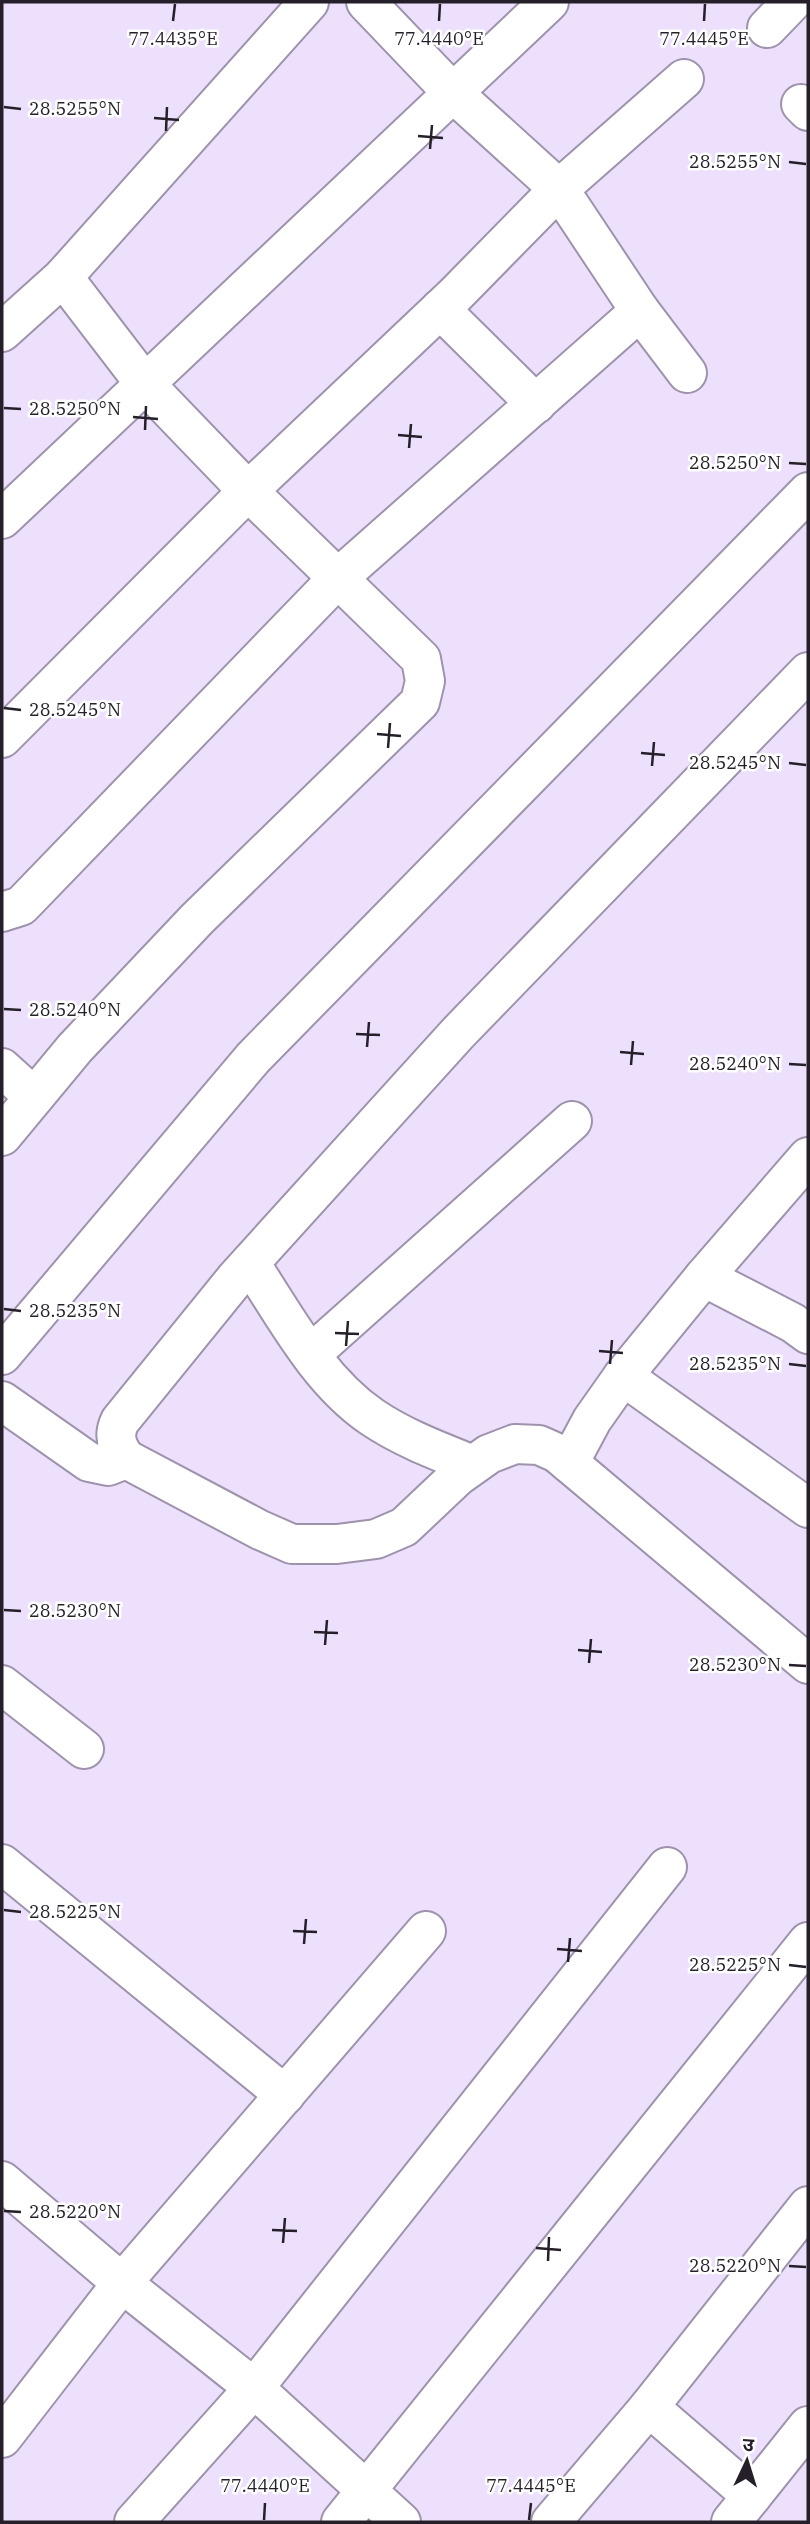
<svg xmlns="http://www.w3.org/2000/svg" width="810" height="2524" font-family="'IBM Plex Serif','Noto Sans Devanagari',serif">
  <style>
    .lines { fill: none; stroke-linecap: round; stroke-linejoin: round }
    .minor-casing { stroke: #9e92ac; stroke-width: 42 }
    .minor { stroke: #fff; stroke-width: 38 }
    .ticks { fill: none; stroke: #241f29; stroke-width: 2.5 }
    .ticks-label { font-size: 18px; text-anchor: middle; fill: #241f29; stroke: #fff; stroke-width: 5; stroke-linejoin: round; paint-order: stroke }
  </style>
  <rect width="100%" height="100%" fill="#ede0fc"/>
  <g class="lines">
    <g class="minor-casing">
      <g id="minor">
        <path d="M366 2 452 92 559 189 640 311 687 373"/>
        <path d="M767 28 792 2"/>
        <path d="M801 104 808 111"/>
        <path d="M440 309 536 404"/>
        <path d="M2 332 63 277 309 2"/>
        <path d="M2 519 549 2"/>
        <path d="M808 672 458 1033 236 1278 120 1421C113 1435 116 1446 126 1459L260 1530 292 1544H337L376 1539 404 1527 458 1476 489 1454 515 1444 539 1445 557 1453 569 1463 808 1664"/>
        <path d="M2 738 248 491 455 295 559 189 684 79"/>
        <path d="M2 912 21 906 338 578 640 311"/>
        <path d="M2 1068 34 1097"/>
        <path d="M2 1136 75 1048 197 919 420 702 425 681 421 659 248 491 145 384 63 277"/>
        <path d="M250 1263C285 1316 318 1380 372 1417 403 1438 438 1451 473 1465"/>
        <path d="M704 1277 793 1323 808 1334"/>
        <path d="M311 1354 572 1121"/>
        <path d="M2 1355 253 1058 808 492"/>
        <path d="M623 1376 808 1508"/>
        <path d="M2 1401 89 1462 108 1466 126 1459"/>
        <path d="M569 1463 592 1420 623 1376 704 1277 808 1157"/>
        <path d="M2 1685 84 1749"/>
        <path d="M2 1864 285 2095"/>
        <path d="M2 2181 122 2283 254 2388 401 2522"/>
        <path d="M649 2407 752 2496"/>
        <path d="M2 2438 122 2283 426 1931"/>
        <path d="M134 2522 254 2388 667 1867"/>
        <path d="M341 2522 808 1942"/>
        <path d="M551 2522 649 2407 808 2206"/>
        <path d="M731 2522 808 2426"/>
      </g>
    </g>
    <use href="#minor" class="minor"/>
  </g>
  <path class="ticks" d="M173 21 175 4M439 21 440 4M704 21 705 4M4 107 21 109M154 118 179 120M166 131 167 107M418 136 443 138M430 149 432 125M789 162 806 164M4 408 21 409M133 417 158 419M145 430 146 406M398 435 422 437M409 448 411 424M789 463 806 464M4 708 21 710M377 734 401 736M388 748 390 723M641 753 665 755M789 763 806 765M652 766 654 742M4 1009 21 1010M356 1034 380 1035M367 1047 369 1022M620 1052 644 1054M789 1064 806 1065M631 1065 633 1041M4 1309 21 1311M335 1333 359 1334M346 1346 348 1321M599 1351 623 1353M610 1364 612 1340M789 1364 806 1366M4 1610 21 1611M314 1632 338 1633M325 1645 327 1620M578 1650 602 1652M589 1663 591 1639M789 1665 806 1666M4 1910 21 1912M293 1931 317 1932M304 1944 306 1919M557 1949 582 1951M568 1962 570 1938M789 1965 806 1967M4 2211 21 2212M272 2230 297 2231M283 2243 285 2218M536 2248 561 2250M548 2261 549 2237M789 2266 806 2267M264 2520 265 2503M529 2520 531 2503"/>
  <g class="ticks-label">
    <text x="173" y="45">77.4435°E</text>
    <text x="439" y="45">77.4440°E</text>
    <text x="704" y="45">77.4445°E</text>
    <text x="75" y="115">28.5255°N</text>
    <text x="735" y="168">28.5255°N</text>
    <text x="75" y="415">28.5250°N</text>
    <text x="735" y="469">28.5250°N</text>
    <text x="75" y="716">28.5245°N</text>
    <text x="735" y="769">28.5245°N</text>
    <text x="75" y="1016">28.5240°N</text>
    <text x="735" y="1070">28.5240°N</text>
    <text x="75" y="1317">28.5235°N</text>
    <text x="735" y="1370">28.5235°N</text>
    <text x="75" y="1617">28.5230°N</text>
    <text x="735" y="1671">28.5230°N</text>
    <text x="75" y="1918">28.5225°N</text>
    <text x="735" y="1971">28.5225°N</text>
    <text x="75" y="2218">28.5220°N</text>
    <text x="735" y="2272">28.5220°N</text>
    <text x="265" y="2492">77.4440°E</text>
    <text x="531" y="2492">77.4445°E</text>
  </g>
  <rect width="810" height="2524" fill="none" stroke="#241f29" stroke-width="7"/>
  <g transform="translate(747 2461) rotate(4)" stroke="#ffffff" stroke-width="5" paint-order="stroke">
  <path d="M0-5L12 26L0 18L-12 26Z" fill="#241f29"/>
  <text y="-10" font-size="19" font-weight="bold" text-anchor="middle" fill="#241f29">उ</text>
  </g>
</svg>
